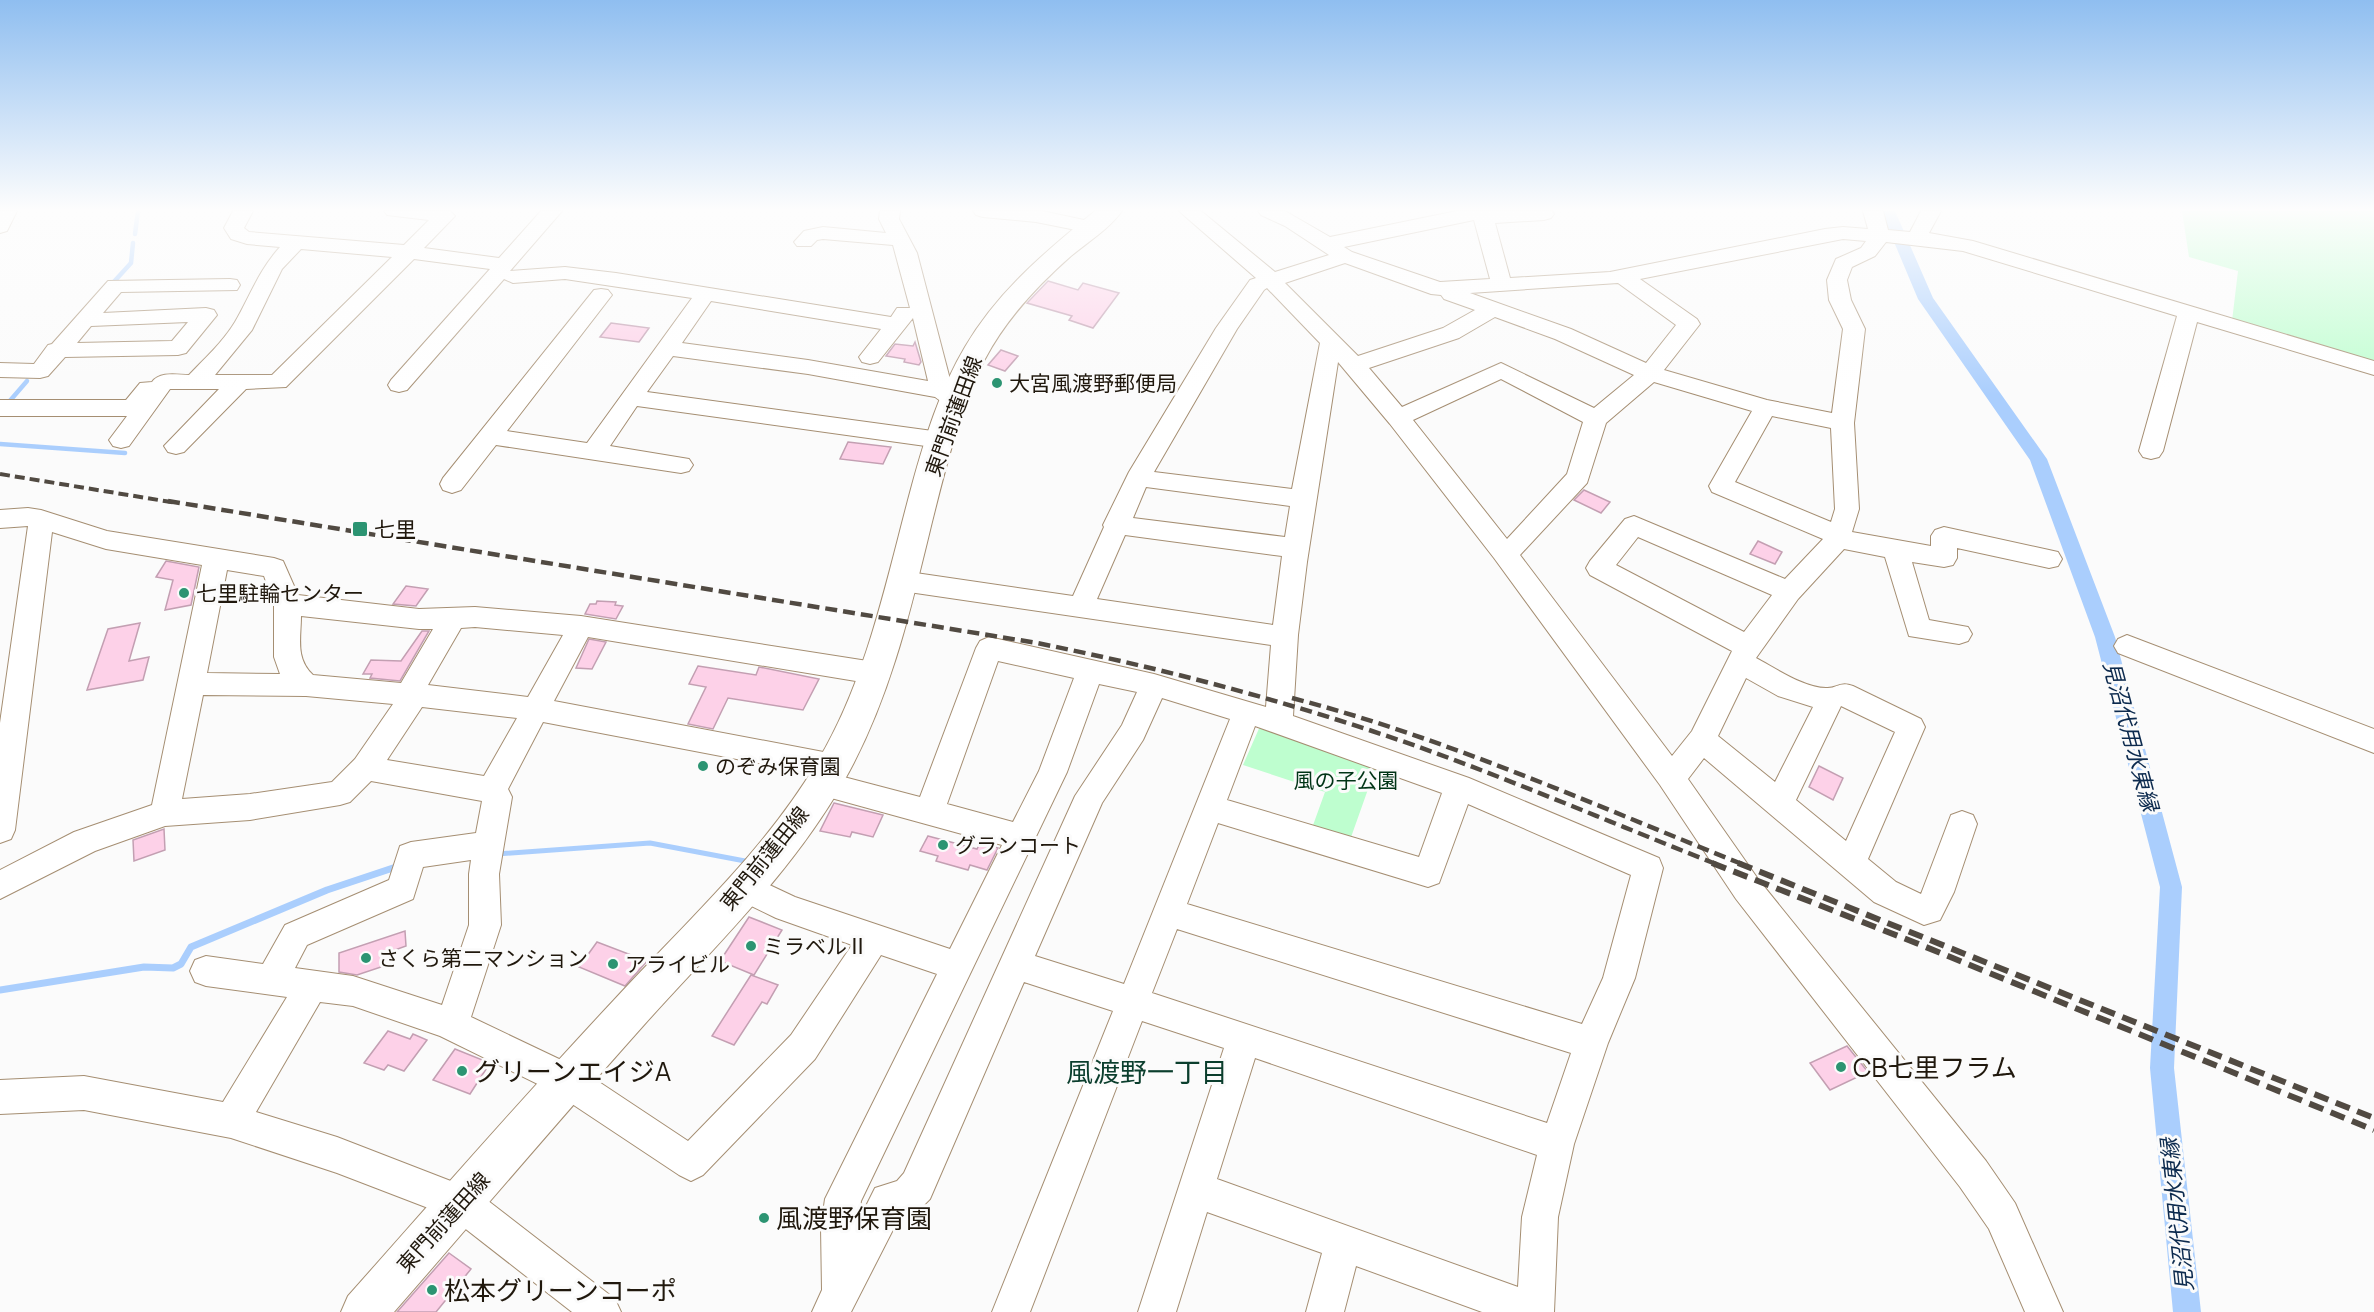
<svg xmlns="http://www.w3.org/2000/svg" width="2374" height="1312" font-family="Manrope,'Noto Sans JP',sans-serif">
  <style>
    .green { fill: #befecf }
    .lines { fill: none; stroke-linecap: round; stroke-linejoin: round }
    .stream-far2 { stroke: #aacefd; stroke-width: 4.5 }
    .stream-far1 { stroke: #aacefd; stroke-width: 5 }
    .stream { stroke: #aacefd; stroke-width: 7 }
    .canal { fill: #aacefd; fill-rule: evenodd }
    .building { fill: #fdd1e8; stroke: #c39fb2; stroke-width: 1.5 }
    .minor-casing { stroke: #a58e72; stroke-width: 2 }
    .major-casing { stroke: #a58e72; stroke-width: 2 }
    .minor { fill: #fff; fill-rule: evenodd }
    .major { fill: #fff; fill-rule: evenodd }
    .rail-far2 { stroke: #514a42; stroke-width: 4; stroke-dasharray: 10 5; stroke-linecap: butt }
    .rail-far1 { stroke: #514a42; stroke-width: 4.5; stroke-dasharray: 12 6; stroke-linecap: butt }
    .rail { stroke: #514a42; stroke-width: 6; stroke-dasharray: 15 8; stroke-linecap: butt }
    .poi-dot { fill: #2c9472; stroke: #fbfbfb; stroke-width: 2 }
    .labels { text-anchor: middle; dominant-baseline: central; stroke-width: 6; stroke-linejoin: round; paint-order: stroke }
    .poi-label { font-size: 21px; fill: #20180d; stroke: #fbfbfb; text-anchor: start }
    .street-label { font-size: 21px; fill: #20180d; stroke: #fbfbfb }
    .park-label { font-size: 21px; fill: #003416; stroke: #fbfbfb }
    .water-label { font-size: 22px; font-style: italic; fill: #0c2a4e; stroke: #fbfbfb }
    .near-poi-label { font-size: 26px; fill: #20180d; stroke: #fbfbfb; text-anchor: start }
    .near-neighbourhood-label { font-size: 27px; fill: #0b3e2d; stroke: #fbfbfb }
  </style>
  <rect width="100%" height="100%" fill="#fbfbfb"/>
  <g class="green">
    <path d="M2182 211H2374V365L2232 321 2238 271 2189 257Z"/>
    <path d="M1261 724 1377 764 1350 840 1312 828 1325 792 1243 765Z"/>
  </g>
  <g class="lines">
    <g class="stream-far2">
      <path d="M135 234 138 211"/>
      <path d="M111 285 131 263 133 243"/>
      <path d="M8 403 27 381"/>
      <path d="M0 444 125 453"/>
    </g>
    <path class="stream-far1" d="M497 854 650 843 745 861"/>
    <path class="stream" d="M0 990 144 967 173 968 181 964 191 947 327 890 399 866"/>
    <path class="canal" d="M1881 211H1895L1933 298 2047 459 2115 637 2182 887 2174 1068 2201 1312H2173L2150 1068 2160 887 2095 637 2030 460 1918 299Z"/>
  </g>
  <g class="building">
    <path d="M1048 281 1078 290 1083 283 1119 293 1093 328 1069 320 1072 316 1027 303Z"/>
    <path d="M611 323 649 328 639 342 600 337Z"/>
    <path d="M915 342 921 362 919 365 904 362 905 359 886 356 895 344 913 346Z"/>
    <path d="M1001 350 1018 356 1005 371 988 365Z"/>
    <path d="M848 442 891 447 883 464 840 459Z"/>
    <path d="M1584 490 1610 502 1601 513 1574 500Z"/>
    <path d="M1758 541 1782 552 1775 564 1750 554Z"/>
    <path d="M166 561 199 567 191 605 165 610 173 580 156 577Z"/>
    <path d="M406 586 428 589 416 606 393 604Z"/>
    <path d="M597 601 616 602 615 605 623 606 616 619 585 614 590 604H596Z"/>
    <path d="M140 623 129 661 149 657 143 680 87 690 108 629Z"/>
    <path d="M422 631H429L400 681 370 678 372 674H363L371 660 401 661Z"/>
    <path d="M589 639 606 642 592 669 576 668Z"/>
    <path d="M698 666 756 675 759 667 819 679 803 710 728 698 713 729 688 724 706 687 689 684Z"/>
    <path d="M1819 766 1843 778 1833 800 1809 787Z"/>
    <path d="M834 803 883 815 873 837 852 832 850 837 820 831Z"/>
    <path d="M164 829 165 850 134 861 133 840Z"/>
    <path d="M928 836 977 849 980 843 998 848 987 870 970 865 968 870 936 861 938 856 920 851Z"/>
    <path d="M749 917 782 930 754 975 720 961Z"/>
    <path d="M405 931 406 946 392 951 393 963 357 975 339 972V953Z"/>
    <path d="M597 942 647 961 625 986 579 967Z"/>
    <path d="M751 975 778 985 767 1004 762 1002 734 1045 712 1036Z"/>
    <path d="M388 1031 410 1039 413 1034 427 1040 404 1071 388 1065 384 1070 364 1063Z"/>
    <path d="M1847 1046 1868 1072 1830 1090 1810 1063Z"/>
    <path d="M455 1049 490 1063 470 1094 433 1080Z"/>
    <path d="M449 1253 471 1269 436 1312H397Z"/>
  </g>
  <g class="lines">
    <g class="minor-casing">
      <g id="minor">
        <path d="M0 211H17L7 231 0 233Z"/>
        <path d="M233 211H253L244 228 249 232 404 245 429 220 387 215 384 211H450L455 216 424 248 499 258 541 211H562L510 271 565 267 616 273 891 317 897 308H910L893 245 823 239 817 240 811 246H797L794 242 804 231 823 227 886 233 879 219 880 211H900L899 219 917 253 952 387 965 400 962 405C950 409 945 404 935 397L808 374 673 356 647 392 940 432 948 434 952 440 948 446 940 448 637 406 610 446 689 459 693 465 689 471 681 473 496 445 461 490 452 493 443 490 440 484 443 478 594 290 601 289 608 290 612 295 507 431 587 443 692 298 565 279 513 283 504 279 407 390 399 392 391 390 388 385 391 380 490 269 414 259 286 387 246 389 184 452 176 454 168 452 164 446 219 389H170L129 446 121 448 113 446 109 440 127 416H0V400H126L140 383 152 382C160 371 177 375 189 375 205 358 223 342 235 322 250 296 259 270 280 247L247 244 231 239 224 228ZM301 249 392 257 272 375H215L252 330 282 269ZM711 301 881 329 859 357 862 362 870 364 878 362 913 318 928 381 808 360 682 343Z"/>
        <path d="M973 211H1042L1098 223 1101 227 1098 231 1091 233 1036 222 983 217 976 215Z"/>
        <path d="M1179 211H1201L1275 272 1329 255 1285 226 1261 215 1258 211H1285L1330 237 1457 211H1552L1554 214 1551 218 1544 220 1495 223 1510 278 1610 272 1825 229 1843 227 1868 229 1863 211H1883L1888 230 1910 232 1921 211H1941L1929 233 1973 241 2374 361V375L2197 322 2163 451 2159 457 2151 459 2143 457 2139 451 2177 316 1963 251 1886 242 1875 256 1852 267 1847 280 1851 300 1865 329 1854 423 1859 509 1852 532 1931 546V536L1935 530 1944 527 2049 550 2058 552 2062 559 2058 566 2049 568 1957 548V558L1953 565 1944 567 1912 562 1929 620 1968 627 1972 634 1968 641 1959 644 1909 636 1885 557 1844 549 1798 599 1756 658C1775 668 1804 688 1826 688 1837 689 1839 681 1853 686L1921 719 1925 727 1868 859 1896 882 1921 894 1951 815 1962 811 1973 815 1977 824 1954 892 1940 920 1924 925 1874 902 1704 758 1688 779 1758 879 1986 1161 2015 1203 2063 1312H2025L1989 1229 1960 1187 1736 899 1660 785 1494 558 1390 424 1338 362 1307 562 1298 635 1293 716 1469 778 1659 858 1663 868 1635 978 1608 1043 1574 1144 1558 1217 1554 1312H1482L1356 1266 1344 1312H1306L1322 1253 1207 1212 1176 1312H1138L1224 1048 1142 1021 1030 1312H992L1113 1011 1024 982 930 1199 920 1209 900 1216 851 1312H812L822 1290 821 1227 825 1199 937 974 881 955 815 1059 703 1175 691 1181 679 1175 554 1092 440 1036 353 1006 320 1002 256 1112 337 1137 474 1190 615 1299 621 1312H572L449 1216 337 1173 231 1138 84 1110 0 1114V1080L84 1076 223 1102 287 997 206 986 195 982 190 971 195 960 206 956 263 964 285 925 389 880 400 846 411 842 476 833 482 801 371 781 350 802 340 805 250 820 165 826 95 851 0 899V870L74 832 152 805 202 565 106 549 52 532 15 830 11 839 0 843V723L28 526 0 528V510L28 508 41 510 107 531 274 558 283 561 298 595 419 609 475 607 581 616 874 662 884 665 888 673 884 681 874 684 588 637 554 701 834 754 844 757 848 766 844 775 840 776 920 797 976 648 980 641 989 637 1154 674 1266 707 1271 645 902 591 893 588 889 581 893 574 902 571 1073 596 1104 527 1103 525 1129 472 1216 328 1250 280 1256 278ZM1474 220 1490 279 1440 282 1352 252 1344 247ZM1843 239 1866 241 1861 248 1836 259 1827 280 1829 300 1843 329 1832 413 1767 400 1664 370 1700 324 1697 319 1640 279ZM1345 263 1431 294 1441 295 1444 299 1475 310 1443 328 1358 356 1285 283ZM1618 283 1676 325 1646 363 1571 329 1470 293ZM1267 288 1320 343 1292 489 1154 472 1237 329 1264 290ZM1495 317 1555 339 1634 375 1594 408 1501 363 1402 407 1369 368 1459 338ZM1501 379 1583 422 1567 474 1507 539 1413 420ZM1654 382 1752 411 1709 486 1712 492 1823 539 1785 579 1634 516 1625 519 1590 561 1586 568 1590 575 1732 651 1692 731 1672 756 1520 555 1587 483 1606 423ZM1772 416 1831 428 1835 509 1831 522 1735 482ZM1146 487 1290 506 1285 537 1133 518ZM1125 535 1282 556 1273 625 1097 599ZM1638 537 1772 595 1744 632 1616 565ZM227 570 264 576 274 604V657L280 674 207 673ZM301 616 419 629H433L401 683 313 675C295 658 301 638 301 616ZM475 627 563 635 528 697 428 685 461 628ZM998 661 1074 678 1039 771 1013 822 947 804ZM1746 678 1778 696 1813 707 1775 782 1718 736ZM1099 684 1137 692 1122 725 1075 796 904 1173 897 1181 875 1188 858 1222 861 1201 1067 772ZM203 695 306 696 393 704 355 759 332 782 250 794 182 799ZM1162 698 1230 719 1124 984 1035 956 1102 803 1143 740ZM1841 706 1895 732 1846 841 1796 800ZM422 707 517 718 484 776 387 760ZM543 722 815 774 808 784 813 793 1002 845 950 949 795 897 744 873 733 877 729 887 733 897 776 918 852 945 791 1035 688 1141 578 1068 471 1017 501 925 499 874 512 797 508 789ZM1255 726 1442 793 1419 857 1227 800ZM1468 804 1631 875 1603 978 1582 1024 1187 904 1218 823 1428 887 1439 883ZM471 860 469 874V925L442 1005 353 976 295 968 307 945 413 899 423 867ZM1177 929 1571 1053 1547 1123 1152 993ZM1255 1058 1537 1155 1522 1217 1518 1287 1217 1179Z"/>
        <path d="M230 279 237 280 240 285 237 290 121 292 103 313 206 308 214 310 217 315 186 353 178 355 65 357 48 376 40 378 0 377V363L34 364 48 345 52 344 108 281ZM188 322 172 341 77 343 91 326Z"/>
        <path d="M2127 635 2374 729V753L2118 653 2114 646 2118 639Z"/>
      </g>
    </g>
    <g class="major-casing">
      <path id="major" d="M1095 211H1122C1109 229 1088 242 1071 256 1037 286 1006 319 985 359 959 411 945 470 931 526 910 613 889 702 844 781 792 873 713 948 643 1026 559 1120 477 1217 394 1312H341L348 1296C436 1197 523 1097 614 1000 685 923 766 850 819 759 868 676 887 577 912 485 925 438 940 389 965 347 998 291 1046 251 1095 211Z"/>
    </g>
    <use href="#minor" class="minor"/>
    <use href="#major" class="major"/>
    <path class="rail-far2" d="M0 474 177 503"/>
    <g class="rail-far1">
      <path d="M168 501 1037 643C1166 669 1294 703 1419 747 1519 783 1617 825 1716 864"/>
      <path d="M1292 698C1446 738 1594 805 1742 864"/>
    </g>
    <g class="rail">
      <path d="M1712 863 1916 943 2374 1130"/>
      <path d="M1738 863 2374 1118"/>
    </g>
  </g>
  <linearGradient id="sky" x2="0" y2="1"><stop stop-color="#8fbef0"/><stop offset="0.53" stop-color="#fdfdfd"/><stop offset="1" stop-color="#fdfdfd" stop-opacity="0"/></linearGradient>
  <rect width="2374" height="395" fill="url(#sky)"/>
  <g class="poi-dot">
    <circle cx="997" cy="383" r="6"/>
    <rect x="352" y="521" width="16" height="16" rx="3"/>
    <circle cx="184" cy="593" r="6"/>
    <circle cx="703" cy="766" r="6"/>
    <circle cx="943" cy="845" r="6"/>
    <circle cx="751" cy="946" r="6"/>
    <circle cx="366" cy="958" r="6"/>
    <circle cx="613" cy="964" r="6"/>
    <circle cx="1841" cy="1067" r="6"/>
    <circle cx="462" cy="1071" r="6"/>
    <circle cx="764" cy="1218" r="6"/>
    <circle cx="432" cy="1290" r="6"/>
  </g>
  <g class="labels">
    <g class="poi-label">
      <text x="1009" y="383">大宮風渡野郵便局</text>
      <text x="374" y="529">七里</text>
      <text x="196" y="593">七里駐輪センター</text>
      <text x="715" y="766">のぞみ保育園</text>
      <text x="955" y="845">グランコート</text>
      <text x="763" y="946">ミラベルⅡ</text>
      <text x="378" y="958">さくら第二マンション</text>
      <text x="625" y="964">アライビル</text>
    </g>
    <g class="street-label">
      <text transform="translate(953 416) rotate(-70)">東門前蓮田線</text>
      <text transform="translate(764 858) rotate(-51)">東門前蓮田線</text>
      <text transform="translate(443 1222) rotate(-48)">東門前蓮田線</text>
    </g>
    <g class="park-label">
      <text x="1346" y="780">風の子公園</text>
    </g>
    <g class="water-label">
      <text transform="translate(2131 736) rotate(75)">見沼代用水東縁</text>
      <text transform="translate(2177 1215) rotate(-96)">見沼代用水東縁</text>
    </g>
    <g class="near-poi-label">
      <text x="1853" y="1067">CB七里フラム</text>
      <text x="474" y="1071">グリーンエイジA</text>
      <text x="776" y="1218">風渡野保育園</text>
      <text x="444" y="1290">松本グリーンコーポ</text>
    </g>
    <g class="near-neighbourhood-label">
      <text x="1147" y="1071">風渡野一丁目</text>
    </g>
  </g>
</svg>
